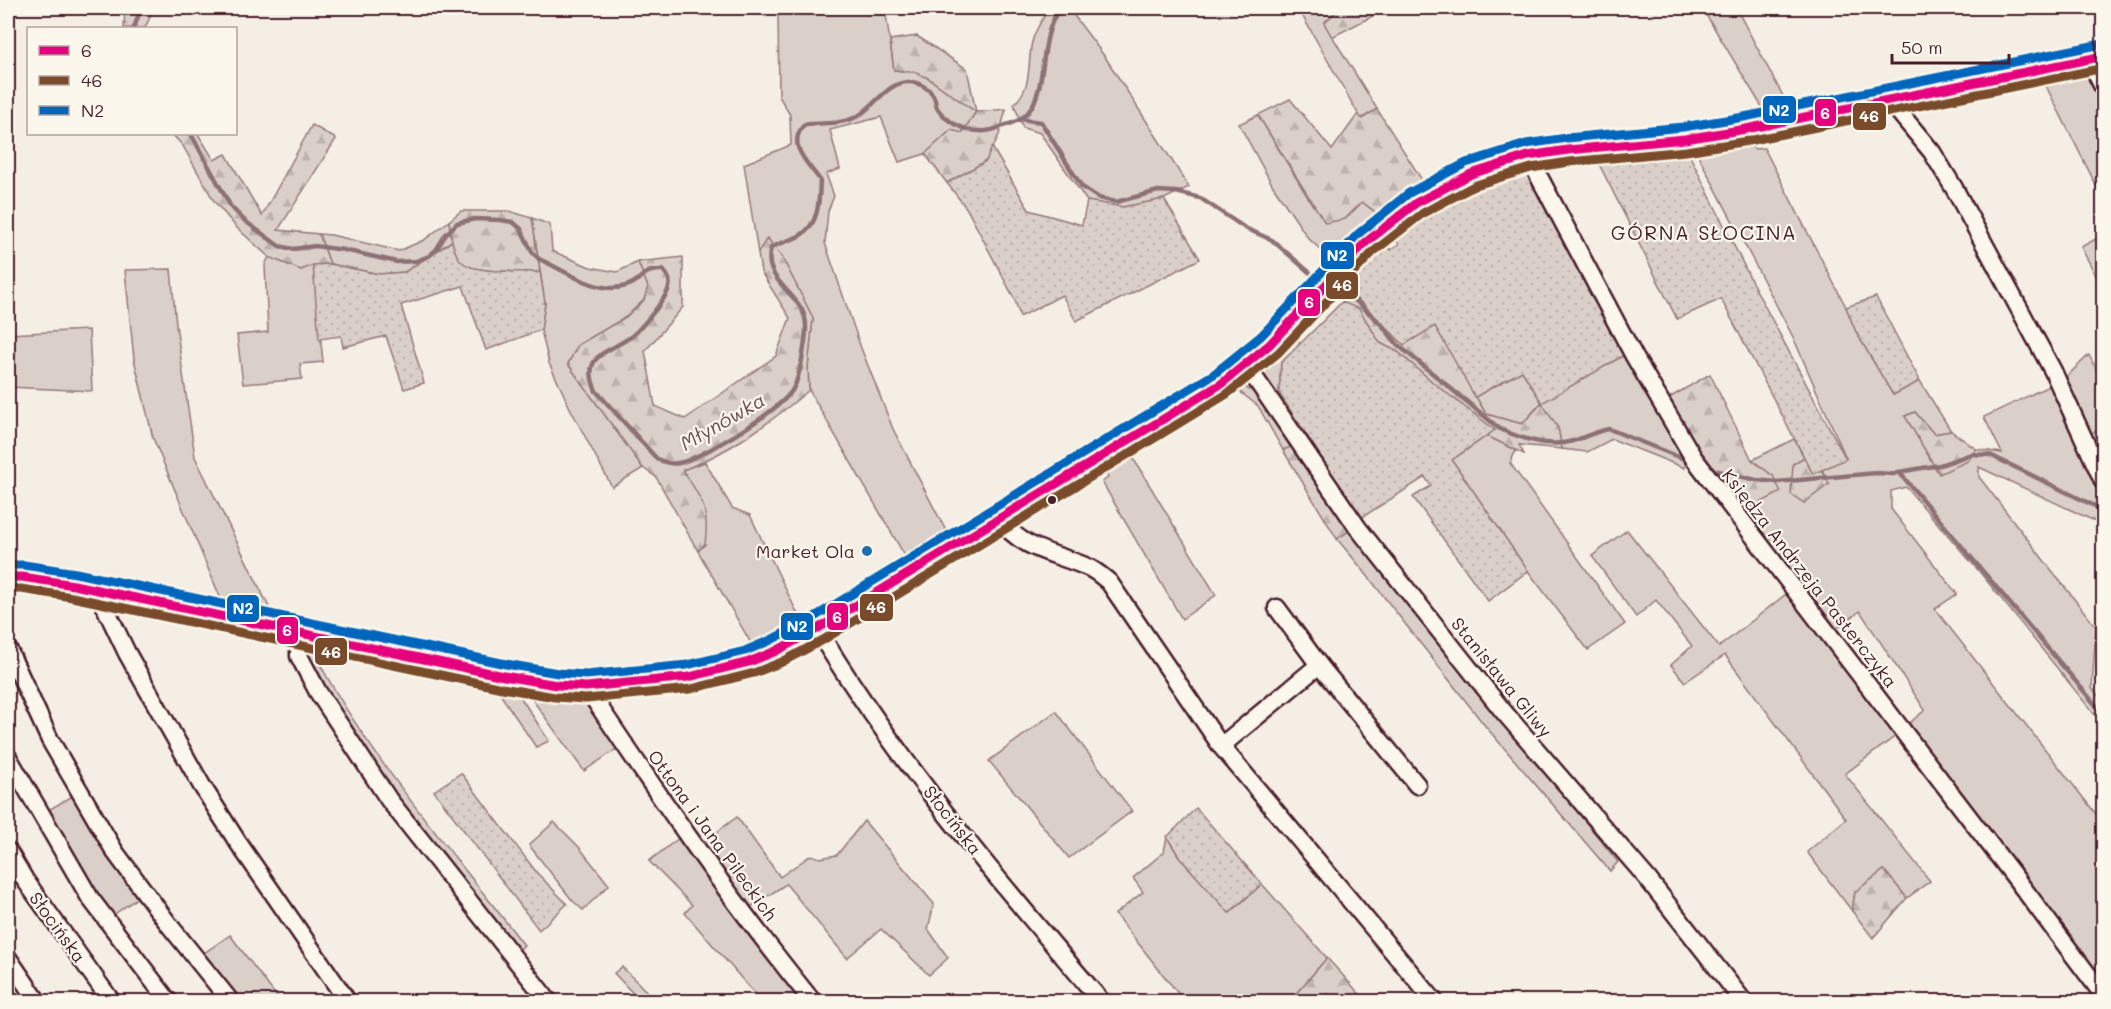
<svg xmlns="http://www.w3.org/2000/svg" width="2111" height="1009" font-family="Mali,sans-serif">
  <style>
    .green { fill: #dbd0c9; stroke: #92787a; stroke-width: 1.5 }
    .forest { fill: url(#forest-firs); stroke: #92787a; stroke-width: 1.5 }
    .garden { fill: url(#garden-dots); stroke: #92787a; stroke-width: 1.5 }
    .lines { fill: none; stroke-linecap: round; stroke-linejoin: round }
    .stream { stroke: #8d7174; stroke-width: 4.5 }
    .street-casing { stroke: #4a1f2b; stroke-width: 21 }
    .secondary-casing { stroke: #4a1f2b; stroke-width: 27 }
    .street { stroke: #fbf7ec; stroke-width: 16 }
    .secondary { stroke: #fbf7ec; stroke-width: 22 }
    .bus-1-casing { stroke: #fbf7ec; stroke-width: 14 }
    .bus-2-casing { stroke: #fbf7ec; stroke-width: 14 }
    .bus-3-casing { stroke: #fbf7ec; stroke-width: 14 }
    .bus-1 { stroke: #e5007d; stroke-width: 9 }
    .bus-2 { stroke: #7a4b2a; stroke-width: 9 }
    .bus-3 { stroke: #0065bd; stroke-width: 9 }
    .bus-dot { fill: #4a1f2b; stroke: #fbf7ec; stroke-width: 2 }
    .poi-dot { fill: #1f6fb2; stroke: #fbf7ec; stroke-width: 2 }
    .labels { text-anchor: middle; dominant-baseline: central; stroke-width: 4.5; stroke-linejoin: round; paint-order: stroke }
    .poi-label { font-size: 18px; fill: #4a1f2b; stroke: #fbf7ec; text-anchor: end }
    .street-label { font-size: 18px; fill: #4a1f2b; stroke: #fbf7ec }
    .neighbourhood-label { font-size: 20px; letter-spacing: 1.5px; fill: #4a1f2b; stroke: #fbf7ec }
    .water-label { font-size: 20px; font-style: italic; fill: #714f56; stroke: #fbf7ec }
    .line-badge { stroke: #fbf7ec; stroke-width: 2 }
    .badge-label { font-size: 16px; text-anchor: middle; font-weight: bold; fill: #fff }
  </style>
  <defs>
    <pattern id="forest-firs" width="22" height="20" patternUnits="userSpaceOnUse" patternTransform="scale(1.5)"><rect width="22" height="20" fill="#dbd0c9"/><path d="M5 1l3.5 6h-7zM16 11l3.5 6h-7z" fill="#bdb2ad"/></pattern>
    <pattern id="garden-dots" width="8" height="8" patternUnits="userSpaceOnUse" patternTransform="scale(1.5)"><rect width="8" height="8" fill="#dbd0c9"/><path d="M2 2h.1M6 6h.1" fill="none" stroke="#bdb2ad" stroke-width="1.8" stroke-linecap="round"/></pattern>
  </defs>
  <rect width="100%" height="100%" fill="#f4eee4"/>
  <filter id="ink" filterUnits="userSpaceOnUse"><feTurbulence type="fractalNoise" baseFrequency=".0167" numOctaves="2"/><feDisplacementMap in="SourceGraphic" scale="12" xChannelSelector="R" yChannelSelector="G"/><feConvolveMatrix kernelMatrix="1 2 1 2 8 2 1 2 1" color-interpolation-filters="sRGB"/></filter>
  <g filter="url(#ink)">
    <g class="green">
      <path d="M792 8H885L894 70 914 72 928 78 976 112 962 133 951 130 925 154 899 162 881 117 830 130 840 169 826 174 834 196 828 211 825 243 861 348 893 429 945 529 946 540 909 563 809 390 808 368 813 318 768 238 758 253 744 164 791 145 790 115 779 96 778 10Z"/>
      <path d="M1049 8H1079L1072 13 1105 57 1189 187 1164 199 1123 207 1087 201 1040 133 1023 128 1014 104C1033 87 1027 64 1032 42 1035 30 1043 18 1049 8Z"/>
      <path d="M1298 8H1340L1324 23 1377 109 1361 119Z"/>
      <path d="M1702 8H1736L1791 111 1768 117Z"/>
      <path d="M2087 74 2092 78 2103 103 2104 191 2100 193 2045 84Z"/>
      <path d="M1258 115 1313 206 1345 219 1362 202 1378 214 1373 222 1335 263 1308 238 1273 186 1239 124Z"/>
      <path d="M1750 143 1754 149 1764 148 1846 307 1856 332 1893 395 1920 381 1951 431 1934 434 1915 412 1905 416 1968 461 1976 449 2002 453 1984 417 2053 384 2103 498V525L1979 467V477L2096 627 2092 688 2103 701V725L1978 570 1906 487 1891 491V509L1957 594 1935 609 2103 823V988L1907 725 1925 710 1860 611 1835 630 1743 512 1773 476 1752 460 1794 439 1804 457 1793 464 1829 484 1822 470 1846 458 1793 337 1697 153Z"/>
      <path d="M532 218 550 225 552 251 590 267 617 272 638 262 648 287 644 300 626 317 578 345 568 364 643 468 612 487 572 412 549 363 541 330 545 303Z"/>
      <path d="M449 221 452 241 405 272 379 274 330 264 319 234 331 235 399 251 424 240Z"/>
      <path d="M2103 235V289L2081 247Z"/>
      <path d="M269 257 301 270 313 265 323 362 300 364 302 379 243 384 237 335 268 332 265 265Z"/>
      <path d="M171 269 176 325 195 457 272 613 267 617 224 606 153 438 134 359 125 270Z"/>
      <path d="M89 330 92 391 8 387V334Z"/>
      <path d="M1295 335 1301 345 1281 363 1279 393 1275 396 1258 371Z"/>
      <path d="M1626 354 1684 450 1685 468 1612 439 1587 452 1562 449 1558 428 1541 403 1522 424 1486 414 1475 397 1522 371 1542 402Z"/>
      <path d="M2089 355 2103 383V427L2088 436 2065 378Z"/>
      <path d="M1244 387 1260 395 1293 446 1283 450 1258 406 1239 391Z"/>
      <path d="M1487 436 1516 450 1510 463 1625 624 1588 650 1528 571 1452 460Z"/>
      <path d="M1133 458 1216 595 1182 619 1102 482 1108 478 1106 473Z"/>
      <path d="M705 462 732 508 750 515 802 623 799 628 755 650 698 551 705 544 682 470Z"/>
      <path d="M1627 530 1719 647 1786 594 1897 735 1845 774 1930 881 1907 898 1884 870 1855 892 1852 911 1807 852 1846 819 1725 655 1685 682 1671 665 1692 646 1656 600 1636 617 1592 556Z"/>
      <path d="M1349 531 1618 862 1610 871 1486 727 1363 570 1337 539Z"/>
      <path d="M313 651C367 756 452 851 524 945L516 953C440 856 366 759 305 652Z"/>
      <path d="M496 688 519 695 549 741 536 747Z"/>
      <path d="M529 695 586 701 618 748 584 771Z"/>
      <path d="M1056 711 1132 811 1069 858 989 761Z"/>
      <path d="M76 794 141 895 112 916 70 854 45 812Z"/>
      <path d="M737 817 780 877 811 855 820 858 837 855 864 821 934 904 928 929 948 958 929 975 881 929 847 958 786 884 749 908 701 844Z"/>
      <path d="M554 822 579 847 609 885 583 910 572 900 529 845Z"/>
      <path d="M1167 837 1180 858 1230 913 1262 884 1327 958 1294 996 1299 1001H1184L1115 914 1143 892 1133 878 1164 852Z"/>
      <path d="M679 838 737 920 804 1001H761L685 913 692 905 649 861Z"/>
      <path d="M230 935 280 1001H236L200 956Z"/>
      <path d="M622 967 656 1001H640L614 973Z"/>
    </g>
    <g class="forest">
      <path d="M125 8H154L145 28H124Z"/>
      <path d="M1340 8H1388L1332 37 1324 23Z"/>
      <path d="M917 36 967 69 976 112 1006 109 999 135 986 161 947 183 925 154 951 130 962 133 976 112 928 78 914 72 894 70 890 40Z"/>
      <path d="M1290 99 1332 150 1358 114 1362 119 1377 109 1422 180 1378 214 1362 202 1345 219 1325 223 1258 115Z"/>
      <path d="M312 125 336 139 278 230 319 234 330 264 313 265 301 270 269 257 237 228 214 201 183 146 172 134H198L214 160 226 154 262 216Z"/>
      <path d="M461 211H509L532 218 540 272C521 271 474 274 461 262 452 253 451 233 449 221Z"/>
      <path d="M767 238 782 257 813 318 808 368 809 390C771 422 730 452 683 470 701 499 710 508 705 544L698 551 656 477 643 468 568 364 578 345 626 317 644 300 648 287 638 262 683 257V307L645 351 655 406 685 419 776 356 790 318 761 272 758 253Z"/>
      <path d="M1348 292 1363 304 1435 326 1486 414 1522 424 1542 403 1558 428 1562 449 1519 445 1524 454 1487 436 1494 430 1436 385 1398 352 1380 343 1359 310 1342 302Z"/>
      <path d="M1710 374 1752 460 1773 476 1781 492 1743 512 1664 401Z"/>
      <path d="M1915 412 1934 434 1951 431 1976 449 1968 461 1939 474 1905 416Z"/>
      <path d="M1293 446 1349 531 1337 539 1283 450Z"/>
      <path d="M1804 457 1813 474 1822 470 1829 484 1804 503 1791 494 1793 464Z"/>
      <path d="M1884 870 1907 898 1873 938 1852 911 1855 892Z"/>
      <path d="M1327 958 1366 1001H1299L1294 996Z"/>
    </g>
    <g class="garden">
      <path d="M992 147 1029 210 1082 225 1087 201 1123 207 1164 199 1200 259 1076 321 1062 295 1020 317 1015 300 967 209 947 183 986 161Z"/>
      <path d="M1689 154 1753 284 1846 459 1813 474 1721 299 1677 319 1599 164 1651 161Z"/>
      <path d="M1527 171 1626 354 1542 403 1522 371 1475 397 1435 326 1404 345 1363 304 1348 292 1356 282 1353 279 1384 247 1387 245 1391 250 1399 244 1395 238 1443 204 1480 186Z"/>
      <path d="M452 241C454 248 456 258 462 262 475 274 521 271 540 272L545 303 541 330 486 350 463 286 401 305 424 383 404 389 386 336 343 347 341 336 319 339 313 265 330 264 379 274 405 272Z"/>
      <path d="M1876 297 1920 381 1893 395 1856 332 1846 307Z"/>
      <path d="M1342 302 1359 309 1380 343 1398 352 1436 385 1495 430 1452 460 1528 571 1488 601 1413 497 1431 486 1425 477 1361 518 1279 393 1281 363Z"/>
      <path d="M461 773 537 873 567 904 539 930 434 791Z"/>
      <path d="M1196 808 1262 884 1229 913 1180 858 1167 837Z"/>
    </g>
    <g class="lines">
      <g class="stream">
        <path d="M134 28 141 8"/>
        <path d="M1020 119 1041 122 1082 187 1099 198 1116 202 1158 191 1176 192 1200 198 1245 228 1272 240 1316 278"/>
        <path d="M191 134 231 207 245 221 279 246 293 249 315 246 344 250 397 262 416 261 429 256 436 250 446 234 457 223 475 219 500 220 513 222 521 229 532 252 539 259C565 270 597 295 626 286 644 281 640 269 663 270 667 275 671 280 669 287 667 298 642 327 633 335 611 353 579 353 596 391L657 459C666 463 673 465 683 462 708 453 780 411 793 389 800 377 806 341 806 327 807 294 760 283 771 248 781 242 793 240 801 235 820 223 819 199 820 180 808 163 785 144 805 124 822 123 842 125 858 116 875 106 888 81 910 82 918 82 929 88 933 95 936 99 935 104 937 108 945 121 964 131 980 131 988 132 999 128 1006 125 1015 122 1023 119 1029 111 1048 86 1038 37 1060 8"/>
        <path d="M1336 294 1355 300 1381 324 1398 345 1500 429C1522 439 1550 448 1573 441 1586 437 1596 431 1609 429L1686 460"/>
        <path d="M1710 469 1756 480 1777 482 1876 473 1893 474 1899 472 2104 715"/>
        <path d="M1899 472 1940 465 1972 454 1990 455 2103 510"/>
      </g>
      <g class="street-casing">
        <g id="street">
          <path d="M2089 59 2104 89"/>
          <path d="M1889 100 1932 152 1954 188 2053 371 2104 483"/>
          <path d="M1528 156 1634 356 1693 457 2017 880 2104 996"/>
          <path d="M1246 365 1358 528 1503 711 1647 878 1744 1002"/>
          <path d="M999 518C1020 549 1054 553 1085 566 1094 569 1102 576 1109 582L1221 746 1435 1002"/>
          <path d="M101 590 104 605 127 653 202 786 237 841 348 1002"/>
          <path d="M1277 608 1319 665 1417 785"/>
          <path d="M817 629C898 763 1000 883 1102 1002"/>
          <path d="M299 633V656L318 692 389 800 549 1002"/>
          <path d="M8 649 50 740 115 852 170 926 231 1002"/>
          <path d="M586 687C658 795 731 901 813 1002"/>
          <path d="M1221 746 1319 665"/>
          <path d="M8 757 90 898 169 1002"/>
          <path d="M8 851 25 880 112 1002"/>
          <path d="M8 958 38 1002"/>
        </g>
      </g>
      <g class="secondary-casing">
        <path id="secondary" d="M8 577H22L74 585 504 676 557 685 586 687 689 677 749 662 776 651 817 629 1221 384 1269 345 1365 243 1416 203 1471 174 1528 156 1568 150 1685 139 1746 129 2104 56"/>
      </g>
      <use href="#street" class="street"/>
      <use href="#secondary" class="secondary"/>
      <g class="bus-1-casing">
        <path id="bus-1" d="M8 577H22L74 585 504 676 557 685 586 687 689 677 749 662 776 651 817 629 1221 384 1269 345 1365 243 1416 203 1471 174 1528 156 1568 150 1685 139 1746 129 2104 56"/>
      </g>
      <g class="bus-2-casing">
        <path id="bus-2" d="M8 589H21L72 597 502 688 555 697 586 699 691 689 754 673 782 662 823 640 1227 394 1278 353 1373 252 1423 213 1476 185 1531 168 1569 162 1686 151 1748 141 2104 68"/>
      </g>
      <g class="bus-3-casing">
        <path id="bus-3" d="M8 565H24L76 573 506 664 558 673 586 675 687 665 745 651 771 640 811 619 1214 374 1261 336 1358 234 1409 193 1466 163 1526 144 1567 138 1683 127 1744 117 2102 44"/>
      </g>
      <use href="#bus-1" class="bus-1"/>
      <use href="#bus-2" class="bus-2"/>
      <use href="#bus-3" class="bus-3"/>
    </g>
  </g>
  <circle class="bus-dot" cx="1052" cy="500" r="5"/>
  <circle class="poi-dot" cx="867" cy="551" r="6"/>
  <g class="labels">
    <g class="poi-label">
      <text x="855" y="551">Market Ola</text>
    </g>
    <g class="street-label">
      <text transform="translate(1810 578) rotate(52)">Księdza Andrzeja Pasterczyka</text>
      <text transform="translate(1502 677) rotate(51)">Stanisława Gliwy</text>
      <text transform="translate(953 820) rotate(52)">Słocińska</text>
      <text transform="translate(713 835) rotate(54)">Ottona i Jana Pileckich</text>
      <text transform="translate(58 927) rotate(54)">Słocińska</text>
    </g>
    <g class="neighbourhood-label">
      <text x="1704" y="232">GÓRNA SŁOCINA</text>
    </g>
    <g class="water-label">
      <text transform="translate(722 421) rotate(-30)">Młynówka</text>
    </g>
  </g>
  <g class="line-badge">
    <rect x="1762" y="95" width="35" height="29" rx="6" fill="#0065bd"/>
    <rect x="1814" y="98" width="23" height="29" rx="6" fill="#e5007d"/>
    <rect x="1852" y="102" width="35" height="29" rx="6" fill="#7a4b2a"/>
    <rect x="1320" y="241" width="35" height="29" rx="6" fill="#0065bd"/>
    <rect x="1325" y="271" width="34" height="29" rx="6" fill="#7a4b2a"/>
    <rect x="1297" y="288" width="24" height="29" rx="6" fill="#e5007d"/>
    <rect x="859" y="593" width="35" height="29" rx="6" fill="#7a4b2a"/>
    <rect x="226" y="594" width="34" height="29" rx="6" fill="#0065bd"/>
    <rect x="826" y="602" width="23" height="29" rx="6" fill="#e5007d"/>
    <rect x="780" y="612" width="34" height="29" rx="6" fill="#0065bd"/>
    <rect x="276" y="616" width="23" height="29" rx="6" fill="#e5007d"/>
    <rect x="314" y="637" width="34" height="29" rx="6" fill="#7a4b2a"/>
  </g>
  <g class="badge-label">
    <text x="1779" y="116">N2</text>
    <text x="1825" y="119">6</text>
    <text x="1869" y="122">46</text>
    <text x="1337" y="261">N2</text>
    <text x="1342" y="291">46</text>
    <text x="1309" y="308">6</text>
    <text x="876" y="613">46</text>
    <text x="243" y="614">N2</text>
    <text x="837" y="623">6</text>
    <text x="797" y="632">N2</text>
    <text x="287" y="636">6</text>
    <text x="331" y="658">46</text>
  </g>
  <rect width="2111" height="1009" fill="none" stroke="#fbf7ec" stroke-width="30"/>
  <rect x="15" y="15" width="2081" height="979" fill="none" stroke="#4a1f2b" stroke-width="2" filter="url(#ink)"/>
  <rect x="27" y="27" width="210" height="108" fill="#fbf7ec" stroke="#b4a19f" stroke-width="1.5"/>
  <rect x="39" y="46" width="30" height="9" fill="#e5007d" stroke="#b4a19f" stroke-width="1.5"/>
  <text x="81" y="57" font-size="18" fill="#4a1f2b">6</text>
  <rect x="39" y="76" width="30" height="9" fill="#7a4b2a" stroke="#b4a19f" stroke-width="1.5"/>
  <text x="81" y="87" font-size="18" fill="#4a1f2b">46</text>
  <rect x="39" y="106" width="30" height="9" fill="#0065bd" stroke="#b4a19f" stroke-width="1.5"/>
  <text x="81" y="117" font-size="18" fill="#4a1f2b">N2</text>
  <path d="M1892 54v9h117v-9" fill="none" stroke="#4a1f2b" stroke-width="3"/>
  <text x="1901" y="54" font-size="18" fill="#4a1f2b" stroke="#fbf7ec" stroke-width="4.5" paint-order="stroke">50 m</text>
</svg>
